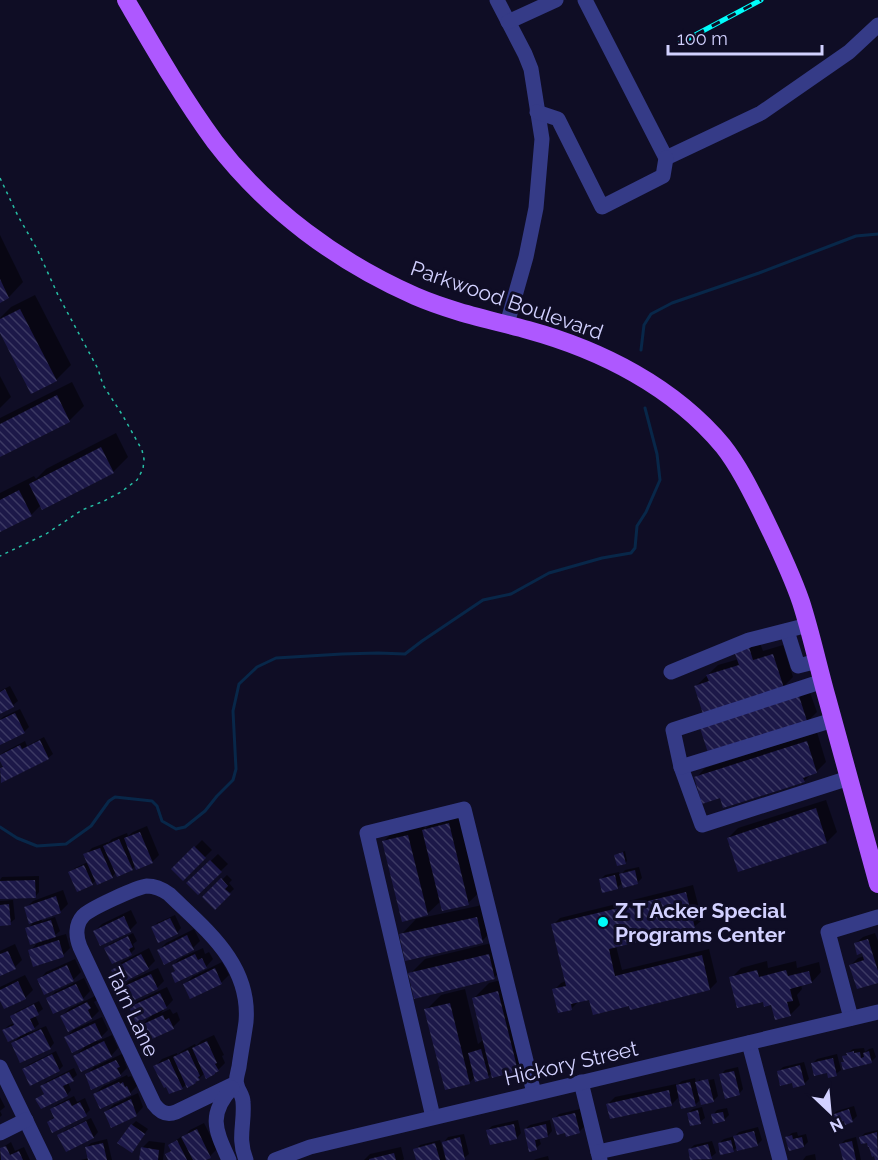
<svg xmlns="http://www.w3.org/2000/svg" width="878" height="1160" font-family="Raleway,sans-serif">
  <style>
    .shadow { fill: #0007 }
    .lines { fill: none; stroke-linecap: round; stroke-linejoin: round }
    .stream { stroke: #082749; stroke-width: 3 }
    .building { fill: url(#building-back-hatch) }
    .path { stroke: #27bea4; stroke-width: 1.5; stroke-dasharray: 3 4.5; stroke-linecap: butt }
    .minor { stroke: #353b87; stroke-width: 15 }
    .major { stroke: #ae58ff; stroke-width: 18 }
    .rail-casing { stroke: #00fcfa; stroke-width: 5 }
    .rail { stroke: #0f0d25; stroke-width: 3; stroke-dasharray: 9; stroke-linecap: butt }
    .poi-dot { fill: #00fcfa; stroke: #0f0d25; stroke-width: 2 }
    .labels { text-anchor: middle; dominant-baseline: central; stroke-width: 6; stroke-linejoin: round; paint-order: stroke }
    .street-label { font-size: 21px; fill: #d2d1ff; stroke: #0f0d25 }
    .poi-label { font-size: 21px; font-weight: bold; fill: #d2d1ff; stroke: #0f0d25; text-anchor: start }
  </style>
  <defs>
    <pattern id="building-back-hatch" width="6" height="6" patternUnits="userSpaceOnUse" patternTransform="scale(1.5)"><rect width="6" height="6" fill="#1c1848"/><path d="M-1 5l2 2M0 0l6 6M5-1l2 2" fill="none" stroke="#3c3963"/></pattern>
  </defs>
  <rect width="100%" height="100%" fill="#0f0d25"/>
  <g class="shadow">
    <path d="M0 235 23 282 9 297 0 301Z"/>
    <path d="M35 295 71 365 56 380 0 329V318L11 307Z"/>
    <path d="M0 376 11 397 0 408Z"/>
    <path d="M72 382 84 406 69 421 0 455V418Z"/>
    <path d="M116 433 128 457 113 472 41 505 31 515 0 531V493L34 476 36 479 46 469Z"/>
    <path d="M758 638 763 651 783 645 793 677 783 687 696 686 718 665 739 659Z"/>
    <path d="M10 686 18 701 13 705 0 712V691Z"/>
    <path d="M808 687 817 712 807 722 710 754Z"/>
    <path d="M20 709 29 727 24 732 0 741V720L3 717Z"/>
    <path d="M817 732 826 762 816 772 811 774 804 781 721 797 696 778 705 768Z"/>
    <path d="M44 737 53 754 48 758 2 781 0 777V768L4 765 0 755 4 752 25 741 27 746Z"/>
    <path d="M826 800 837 832 827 842 739 870 728 838 738 828Z"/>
    <path d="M464 809 483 889 468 903 441 901 427 914 384 841 399 826 423 821 425 829 439 816Z"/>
    <path d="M147 826 159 855 152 862 136 865 132 869 116 872 112 877 96 880 92 884 70 873 75 868 88 862 85 855 92 848 108 842V843L112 839 127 833 128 836 133 832Z"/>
    <path d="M202 840 212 850 183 879 173 869Z"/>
    <path d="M625 851 627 861 625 863 615 855Z"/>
    <path d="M218 854 228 864 198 893 188 883Z"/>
    <path d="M639 867 642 878 637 883 623 882 617 888 601 879 605 875 619 872 620 876 625 870Z"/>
    <path d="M227 875 232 880 229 883 234 889 215 907 204 897Z"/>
    <path d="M39 876V892L35 897 0 898V880L2 877Z"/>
    <path d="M693 885 702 920 694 927 616 946 622 970 709 949 717 982 710 989 630 1004 591 998 579 1001 571 1009 554 990 561 983 566 981 553 925 560 918Z"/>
    <path d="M63 890 68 904 61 911 41 918 42 921 55 917 60 931 52 938 66 934 70 948 63 955 30 951 40 940 27 929 36 920 26 908 33 901Z"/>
    <path d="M13 900 15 919 10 923 0 924V901Z"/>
    <path d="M492 903 497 926 482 941 401 935 416 919Z"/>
    <path d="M131 910 137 923 130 930 95 931 102 924Z"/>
    <path d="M175 915 181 928 177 933 153 928 157 923Z"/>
    <path d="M194 929 200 941 193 948 165 962 159 950 166 943Z"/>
    <path d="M133 933 137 941 133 944 135 949 131 953 106 948 110 944Z"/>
    <path d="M875 933 878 941V981L851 965 858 958 865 956 855 944 863 937Z"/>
    <path d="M504 940 509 963 494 978 410 974 425 959Z"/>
    <path d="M15 944 22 960 15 967 0 974V951Z"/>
    <path d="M149 948 155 961 148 968 112 970 120 963Z"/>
    <path d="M203 948 205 954 209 952 213 959 206 967 172 973 176 970 173 965 181 958Z"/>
    <path d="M75 959 81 972 74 979 45 993 39 980 46 972Z"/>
    <path d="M767 961 768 968 796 961 797 968 819 962 821 972 812 982 801 985 802 989 797 995 800 1005 790 1015 731 978 741 968Z"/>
    <path d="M222 962 229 975 222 982 191 997 185 984 192 977Z"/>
    <path d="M158 968 164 981 157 988H122L129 981Z"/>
    <path d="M25 975 33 990 25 998 4 1007 0 999V987Z"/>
    <path d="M513 977 532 1055 517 1070 492 1072 488 1077 476 1076 469 1083 426 1010 441 995 465 989 478 1044 484 1039 474 998 489 983Z"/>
    <path d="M84 978 90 991 83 999H48L55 992Z"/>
    <path d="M167 987 173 1000 161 1013 170 1009 173 1014 177 1012 180 1020 173 1027 144 1032 141 1026 153 1014 131 1008 138 1001Z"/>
    <path d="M95 996 97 1000 94 1002 99 1011 92 1018 68 1030 62 1016 69 1009Z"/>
    <path d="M39 1001 43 1009 35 1015 39 1024 29 1033 46 1026 54 1043 50 1048 12 1044 22 1034 4 1030 8 1026 14 1023 11 1016 16 1012Z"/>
    <path d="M102 1017 108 1030 96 1042 112 1035 118 1048 111 1056H75L88 1044 66 1038 73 1030Z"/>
    <path d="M214 1035 224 1055 222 1056 225 1063 215 1073H205L195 1082 188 1086 187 1084 182 1088 155 1067 162 1059 177 1053V1055L182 1051 195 1044 196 1046 201 1041Z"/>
    <path d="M864 1048 865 1052 869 1049 873 1048 876 1057 871 1062 843 1063 845 1061 844 1056 853 1049Z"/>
    <path d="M56 1051 63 1066 59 1070 24 1069 28 1065Z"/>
    <path d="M124 1053 126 1058 124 1060 127 1068 120 1075 87 1074 94 1067Z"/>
    <path d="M837 1054 841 1070 836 1074 813 1063 817 1059Z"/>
    <path d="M804 1062 809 1079 804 1084 793 1081 778 1072 783 1067Z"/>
    <path d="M738 1067 743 1089 739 1094 721 1075 725 1070Z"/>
    <path d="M74 1068 77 1075 68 1082 71 1090 67 1095 37 1099 45 1093 42 1086 46 1082Z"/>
    <path d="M127 1075 128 1077 131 1076 137 1086 130 1093 95 1094 102 1087Z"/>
    <path d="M695 1078 696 1084 700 1079V1082L714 1079 718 1096 713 1101 701 1099 695 1105 680 1096 672 1104H608L615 1097 676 1084V1086L682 1081Z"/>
    <path d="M138 1093 143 1107 136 1115 106 1112 113 1105Z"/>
    <path d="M74 1096 77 1102 85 1098 90 1110 86 1114 48 1122 55 1116 52 1109 56 1105Z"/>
    <path d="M0 1097 5 1107 0 1111 2 1115 0 1117Z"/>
    <path d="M854 1106 857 1116 852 1121 832 1115 837 1111Z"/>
    <path d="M702 1107 705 1118 700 1122 688 1113 693 1109Z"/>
    <path d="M727 1108 729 1115 724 1120 713 1115 717 1110Z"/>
    <path d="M580 1109 584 1127 580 1131 554 1119 559 1114Z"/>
    <path d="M91 1118 98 1132 94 1137 66 1150 59 1136 64 1131Z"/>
    <path d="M518 1120 521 1133 517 1138 488 1130 492 1126Z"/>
    <path d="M550 1120 552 1131 548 1136 539 1138 541 1144 536 1148 525 1129 530 1125Z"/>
    <path d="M136 1121 148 1129 136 1146 132 1125Z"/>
    <path d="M204 1123 217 1149 206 1160H170L167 1154 172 1149 170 1145 175 1141 182 1136 183 1138 190 1130Z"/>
    <path d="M758 1127 762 1140 757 1145 737 1147 733 1151 719 1143 724 1139 735 1136 739 1132Z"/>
    <path d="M878 1130V1160H877L868 1141 861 1137 865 1133Z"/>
    <path d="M797 1132 798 1136 806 1134 808 1142 804 1146 787 1137 792 1133Z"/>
    <path d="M464 1134 469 1154 464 1158 448 1160 444 1142 448 1137Z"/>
    <path d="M856 1137 861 1160H844L841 1144 845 1140Z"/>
    <path d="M107 1139 112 1160H81L89 1158 87 1147 91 1143Z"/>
    <path d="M440 1140 446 1160H418L415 1150 420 1145Z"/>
    <path d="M149 1141 165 1143 163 1160H141L142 1148Z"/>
    <path d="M712 1141 716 1153 711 1157 701 1160H692L689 1150 694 1145Z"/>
    <path d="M11 1142 15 1151 24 1147 30 1160H0V1149Z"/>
    <path d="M401 1147 404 1159 403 1160H364L370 1154Z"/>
    <path d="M815 1154 816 1160H803L806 1156Z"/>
    <path d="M548 1156 549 1160H534L536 1159Z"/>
  </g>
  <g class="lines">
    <g class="stream">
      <path d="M641 350 644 325 651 314 672 303 759 273 856 236 878 234"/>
      <path d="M0 827 17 838 37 846 66 844 91 826 109 801 115 797 152 801 157 806 162 821 176 829 185 827 205 811 217 796 233 780 236 769 233 711 239 684 257 667 276 658 342 654 378 653 405 654 422 641 483 600 511 594 549 573 602 558 631 553 635 548 637 526 646 512 660 480 657 454 645 408"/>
    </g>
  </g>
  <g class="building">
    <path d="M0 279 9 298 0 303Z"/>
    <path d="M20 309 57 381 31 394 0 333V319Z"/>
    <path d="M57 395 70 422 0 457V424Z"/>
    <path d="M101 447 114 473 42 510 29 484Z"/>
    <path d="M19 490 32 516 0 532V500Z"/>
    <path d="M749 647 753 660 773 654 784 688 703 714 694 686 709 681 706 675 739 665 734 651Z"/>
    <path d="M5 689 14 707 0 714V692Z"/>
    <path d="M799 696 808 724 709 756 700 728Z"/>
    <path d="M15 713 25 733 0 745V720Z"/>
    <path d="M40 740 49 759 1 783 0 768 3 767 0 761V755L20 745 22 749Z"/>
    <path d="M807 741 817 773 803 778 805 782 723 808 720 798 702 804 694 777Z"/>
    <path d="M816 808 827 843 738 872 727 838Z"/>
    <path d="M449 823 469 905 442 911 422 830Z"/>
    <path d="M140 832 153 863 136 870 124 838Z"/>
    <path d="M408 835 428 915 402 922 382 841Z"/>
    <path d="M119 839 133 870 117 877 103 846Z"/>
    <path d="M194 846 206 858 183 881 171 869Z"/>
    <path d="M100 848 113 878 97 885 83 854Z"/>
    <path d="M623 852 626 864 617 866 614 855Z"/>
    <path d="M210 860 222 872 198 895 186 883Z"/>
    <path d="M84 865 93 885 77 892 68 872Z"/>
    <path d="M635 870 638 884 623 888 619 874Z"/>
    <path d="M615 875 618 889 602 893 599 879Z"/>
    <path d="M221 878 228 886 225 889 231 894 215 910 202 897Z"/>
    <path d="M35 880 36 898 0 899V881Z"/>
    <path d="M686 892 695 928 609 949 615 976 702 955 710 990 630 1010 629 1006 593 1015 589 1000 571 1004 572 1010 558 1013 552 989 566 986 551 924Z"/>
    <path d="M56 896 61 913 29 924 24 907Z"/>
    <path d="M9 904 11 925 0 926V905Z"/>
    <path d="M124 916 131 932 100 946 93 931Z"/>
    <path d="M477 917 483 943 405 961 399 934Z"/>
    <path d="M170 918 178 934 158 943 151 927Z"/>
    <path d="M51 920 56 937 30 945 25 928Z"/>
    <path d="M187 935 194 950 164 965 157 950Z"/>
    <path d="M128 936 133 947 129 949 132 955 112 964 104 948Z"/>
    <path d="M868 939 878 971V983L857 989 849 965 864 960 862 953 857 955 854 943Z"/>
    <path d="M59 940 64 957 33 967 28 950Z"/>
    <path d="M8 951 16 969 0 976V954Z"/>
    <path d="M141 954 149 969 118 985 111 970Z"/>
    <path d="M195 954 198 960 202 958 207 968 175 983 171 973 175 971 172 965Z"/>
    <path d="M489 954 495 979 414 999 408 973Z"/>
    <path d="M67 965 74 981 44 995 37 979Z"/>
    <path d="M215 968 222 984 190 999 183 984Z"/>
    <path d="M757 970 759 977 786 970 788 976 809 971 812 983 790 989 793 1001 787 1002 791 1016 775 1020 771 1005 764 1007 763 1002 737 1008 729 977Z"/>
    <path d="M151 974 158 989 128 1003 120 988Z"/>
    <path d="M18 981 26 999 4 1009 0 1001V990Z"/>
    <path d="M76 984 84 1000 53 1014 46 998Z"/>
    <path d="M498 991 518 1071 492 1078 472 998Z"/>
    <path d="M160 993 167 1008 136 1023 129 1007Z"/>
    <path d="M87 1002 91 1008 88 1010 92 1019 68 1032 60 1016Z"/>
    <path d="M450 1003 470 1084 445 1090 424 1009Z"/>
    <path d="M34 1004 39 1015 30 1019 35 1029 8 1042 2 1030 14 1025 10 1016Z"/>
    <path d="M163 1015 165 1020 169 1018 174 1029 143 1043 139 1035 142 1033 139 1026Z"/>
    <path d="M95 1023 102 1038 72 1053 64 1037Z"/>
    <path d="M41 1029 51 1049 20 1063 11 1043Z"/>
    <path d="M104 1041 112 1057 81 1072 73 1056Z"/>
    <path d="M207 1041 217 1063 215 1064 219 1071 215 1073V1074L206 1079 192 1048Z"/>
    <path d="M481 1049 489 1078 475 1082 468 1053Z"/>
    <path d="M188 1050 200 1076 198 1077 200 1080 195 1082 196 1083 187 1088 173 1057Z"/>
    <path d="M854 1051V1053L860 1052 861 1058 864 1057 863 1053 869 1051 872 1063 843 1070 841 1062H844L842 1056 847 1055 846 1053Z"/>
    <path d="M52 1054 60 1071 30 1086 22 1069Z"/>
    <path d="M833 1058 837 1076 828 1078 827 1073 814 1076 811 1063Z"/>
    <path d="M169 1059 183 1089 169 1094 166 1087 164 1088 153 1066Z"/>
    <path d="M116 1060 120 1067 117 1068 121 1076 91 1090 85 1074Z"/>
    <path d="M800 1065 805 1085 793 1088 792 1083 780 1086 777 1071Z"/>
    <path d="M734 1071 740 1095 725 1099 719 1074Z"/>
    <path d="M69 1072 74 1081 63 1086 68 1096 41 1109 35 1099 44 1094 40 1086Z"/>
    <path d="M708 1079 714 1102 701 1105 695 1082Z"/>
    <path d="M119 1082 120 1084 123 1082 125 1087 127 1086 131 1095 100 1109 93 1094Z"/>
    <path d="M690 1082 696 1106 681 1109 676 1085Z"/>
    <path d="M669 1090 672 1106 610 1119 606 1104Z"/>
    <path d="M131 1099 137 1116 111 1128 104 1112Z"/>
    <path d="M69 1100 72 1106 80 1102 87 1116 52 1133 47 1122 54 1118 50 1109Z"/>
    <path d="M849 1109 853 1122 845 1125 844 1121 833 1124 831 1115Z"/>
    <path d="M698 1110 701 1124 690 1126 687 1113Z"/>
    <path d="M723 1112 725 1121 713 1124 711 1114Z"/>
    <path d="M575 1113 580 1133 566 1137 565 1133 557 1135 552 1118Z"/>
    <path d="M86 1121 94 1138 66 1152 57 1135Z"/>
    <path d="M131 1124 145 1134 132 1153 117 1143Z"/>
    <path d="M514 1124 517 1139 490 1145 486 1130Z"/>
    <path d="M546 1124 548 1137 535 1140 537 1150 529 1152 524 1129Z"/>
    <path d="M197 1129 211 1158 206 1160H193L181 1137Z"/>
    <path d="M754 1131 758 1146 737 1151 733 1136Z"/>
    <path d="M877 1132 878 1160H875L874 1156 872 1157 869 1147H868L867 1143 861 1144 859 1137Z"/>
    <path d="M792 1135 793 1139 802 1137 804 1147 789 1151 785 1137Z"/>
    <path d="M460 1137 465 1160H446L442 1142Z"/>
    <path d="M177 1140 187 1160H168L165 1154 171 1151 168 1145Z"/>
    <path d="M731 1140 734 1152 720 1155 718 1143Z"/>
    <path d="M852 1141 856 1160H843L839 1144Z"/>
    <path d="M103 1143 107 1160H88L85 1147Z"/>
    <path d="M435 1143 440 1160H416L413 1149Z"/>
    <path d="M708 1144 712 1159 690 1160 688 1149Z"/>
    <path d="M6 1146 10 1155 19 1151 23 1160H1L0 1148Z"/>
    <path d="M141 1147 159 1150 158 1160H139Z"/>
    <path d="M394 1153 396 1160H369V1159Z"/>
  </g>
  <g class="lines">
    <path class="path" d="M0 178 18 216 37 249 58 295 98 369 103 385 123 416 142 450 144 459 143 469 137 480 121 492 104 501 82 510 46 534 0 556"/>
    <g class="minor">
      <path d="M497 0 525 54 531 69 542 139 536 208 526 257 507 324"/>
      <path d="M585 0 666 158 761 113 849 52 878 25"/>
      <path d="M508 22 556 0"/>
      <path d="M537 112 558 119 602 207 663 176 666 158"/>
      <path d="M787 631 798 666 818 661"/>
      <path d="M671 672 749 640 808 625"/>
      <path d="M823 681 673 730 681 767 702 825 849 778"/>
      <path d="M681 767 833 720"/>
      <path d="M851 1018 828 932 878 917"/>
      <path d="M749 1043 780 1160"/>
      <path d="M0 1067 45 1160"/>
      <path d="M581 1082 600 1160"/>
      <path d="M236 1083 176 1112C166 1116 160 1112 154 1104L80 947C76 937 75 925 83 916 89 909 137 887 147 886 155 886 162 889 169 894 206 930 251 964 246 1022 244 1037 241 1052 239 1067 238 1072 235 1080 237 1085 238 1091 243 1095 243 1102 245 1124 237 1137 246 1160"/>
      <path d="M433 1117 367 833 464 809 534 1093"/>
      <path d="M0 1133 26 1120"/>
      <path d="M598 1152 676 1135"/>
      <path d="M229 1160C216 1131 207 1115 232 1088"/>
      <path d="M275 1160 310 1147 878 1012"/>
    </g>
    <path class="major" d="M126 0C154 48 182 97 215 142 267 210 338 262 415 296 452 312 491 320 528 330 601 350 674 387 723 446 738 465 750 489 761 511 775 540 790 570 801 602 811 633 818 666 827 698 844 760 861 822 878 884"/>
    <g class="rail-casing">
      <path id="rail" d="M680 43 761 0"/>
    </g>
    <use href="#rail" class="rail"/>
  </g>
  <circle class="poi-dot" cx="603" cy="922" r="6"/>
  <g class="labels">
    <g class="street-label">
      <text transform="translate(507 300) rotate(19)">Parkwood Boulevard</text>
      <text transform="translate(133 1012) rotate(65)">Tarn Lane</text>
      <text transform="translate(571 1063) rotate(-13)">Hickory Street</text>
    </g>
    <g class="poi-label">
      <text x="615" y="910">Z T Acker Special<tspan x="615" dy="24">Programs Center</tspan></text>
    </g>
  </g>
  <g transform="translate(830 1112) rotate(154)" stroke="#0f0d25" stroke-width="4.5" paint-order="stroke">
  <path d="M0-4.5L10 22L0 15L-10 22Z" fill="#d2d1ff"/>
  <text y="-9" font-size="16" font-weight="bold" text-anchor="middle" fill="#d2d1ff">N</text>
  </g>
  <path d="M668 45v9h154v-9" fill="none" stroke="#d2d1ff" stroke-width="3"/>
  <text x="677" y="45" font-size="18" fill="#d2d1ff" stroke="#0f0d25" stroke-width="4.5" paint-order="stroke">100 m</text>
</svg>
